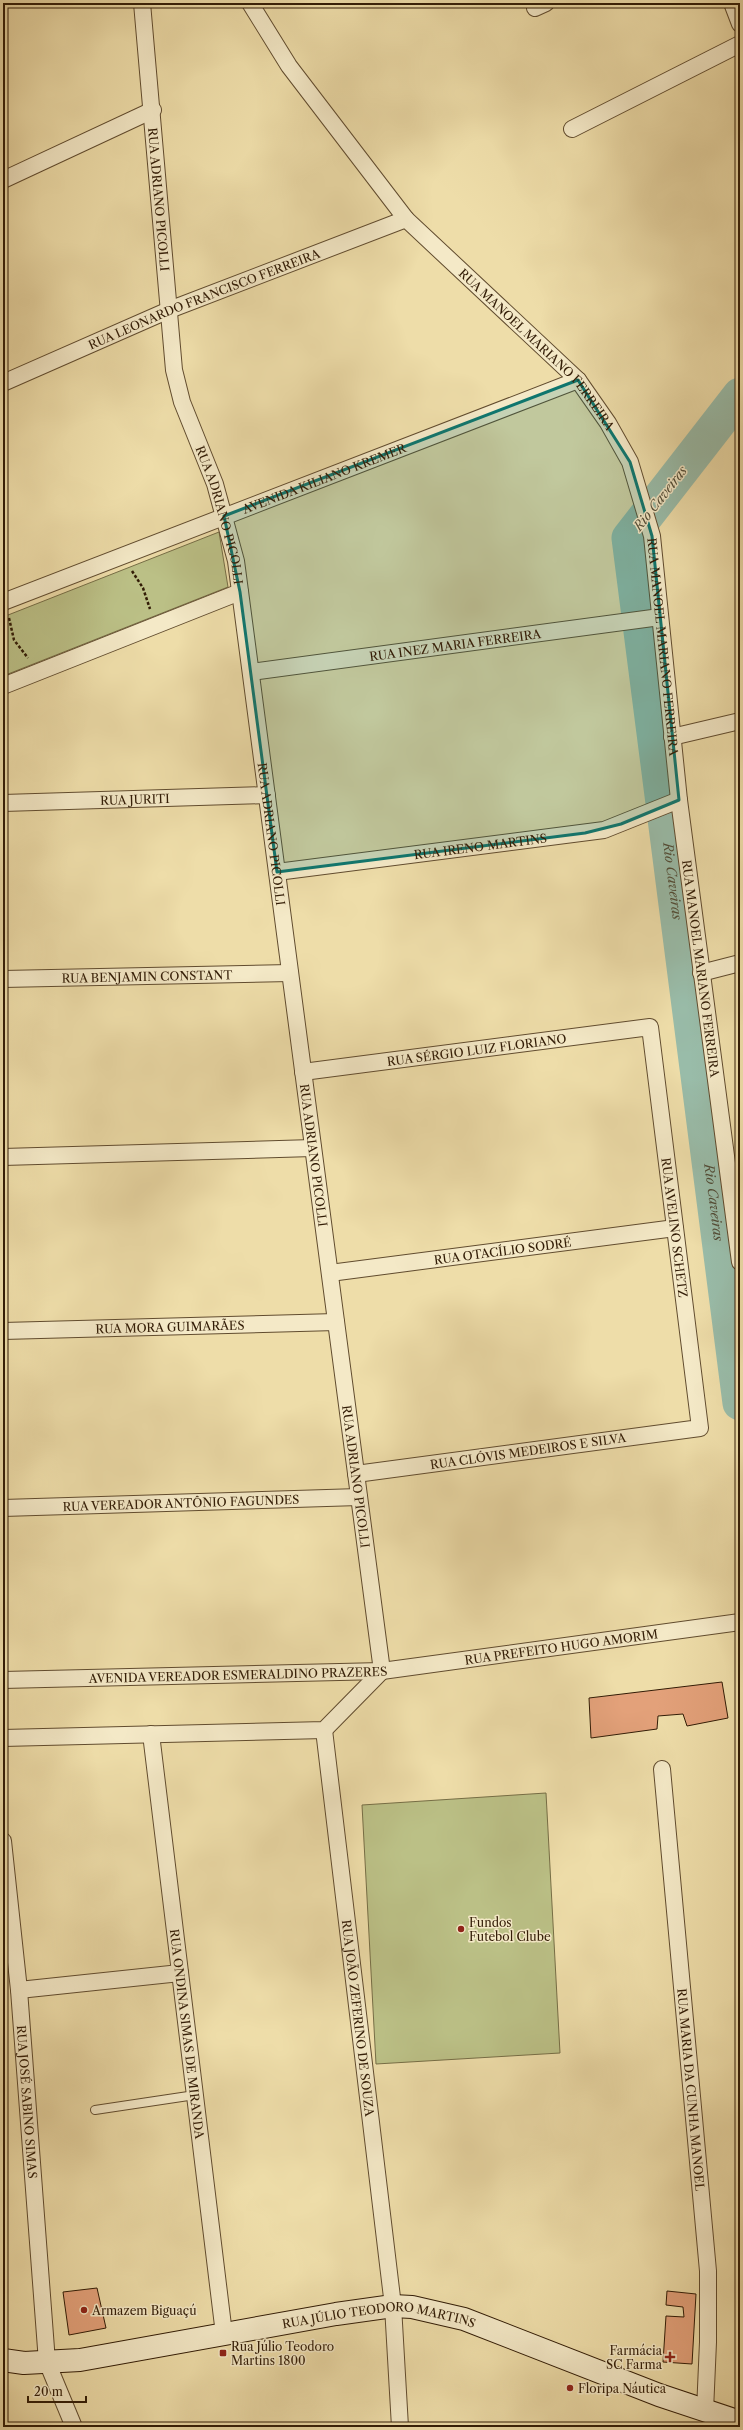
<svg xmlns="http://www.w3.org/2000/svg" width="743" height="2430" font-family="'Libre Caslon Text',serif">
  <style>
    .green { fill: #bbc086; stroke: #766e46 }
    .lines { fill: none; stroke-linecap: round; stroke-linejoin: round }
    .river { stroke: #99bca9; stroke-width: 35 }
    .building { fill: #e3a17a; stroke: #321c06 }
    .service-casing { stroke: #614c2f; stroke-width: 10 }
    .minor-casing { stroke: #614c2f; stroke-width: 18 }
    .secondary-casing { stroke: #321c06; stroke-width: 24 }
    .path { stroke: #321c06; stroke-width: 2.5; stroke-dasharray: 3 2; stroke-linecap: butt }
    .service { stroke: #f4e9c7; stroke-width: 8 }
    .minor { stroke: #f4e9c7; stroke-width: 16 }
    .secondary { stroke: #f4e9c7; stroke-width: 22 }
    .marked { fill: #0f766e; fill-opacity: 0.2; stroke: #0f766e; stroke-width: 3; stroke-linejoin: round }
    .poi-dot { fill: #8f2418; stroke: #f4e9c7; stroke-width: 1.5 }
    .labels { text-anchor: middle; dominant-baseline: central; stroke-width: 3; stroke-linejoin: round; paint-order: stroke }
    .street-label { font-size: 12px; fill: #321c06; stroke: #f4e9c7 }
    .poi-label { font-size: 12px; fill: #321c06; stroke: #f4e9c7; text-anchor: start }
    .water-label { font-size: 13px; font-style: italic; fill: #514c37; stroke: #f4e9c7 }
  </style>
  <rect width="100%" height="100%" fill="#eedda9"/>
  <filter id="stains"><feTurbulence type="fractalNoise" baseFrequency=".005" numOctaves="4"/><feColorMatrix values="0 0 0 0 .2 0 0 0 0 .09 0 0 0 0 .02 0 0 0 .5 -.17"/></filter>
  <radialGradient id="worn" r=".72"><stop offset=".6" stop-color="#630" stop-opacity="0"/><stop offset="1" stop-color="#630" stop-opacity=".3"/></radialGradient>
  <g class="green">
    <path d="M219 532 228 587 3 676V617Z"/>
    <path d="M546 1793 560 2053 376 2064 362 1805Z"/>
  </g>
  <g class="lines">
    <path class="river" id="s1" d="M740 395 629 538 740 1403"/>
  </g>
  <g class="building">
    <path d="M722 1682 728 1718 687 1726 683 1714 658 1716 657 1729 591 1738 589 1698Z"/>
    <path d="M97 2288 106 2328 69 2335 63 2292Z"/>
    <path d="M667 2291 696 2294 692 2364 663 2362 666 2316 684 2317 683 2307 666 2305Z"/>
  </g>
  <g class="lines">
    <g class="service-casing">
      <path id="service" d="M95 2110 195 2095"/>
    </g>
    <g class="minor-casing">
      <g id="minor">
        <path id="s2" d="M142 3 174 370 182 402 215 484 236 561 382 1671"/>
        <path id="s3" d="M250 3 289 66 406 219 578 380 608 423 630 462 652 536 679 800 740 1262"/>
        <path d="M732 3 740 24"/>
        <path d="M535 8 546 3"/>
        <path d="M572 129 740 44"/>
        <path d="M3 180 153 110"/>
        <path id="s4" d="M3 383 169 310 406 219"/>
        <path id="s5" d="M3 602 578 380"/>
        <path id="s6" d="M251 672 660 617"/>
        <path d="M3 686 240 592"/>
        <path d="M672 737 740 721"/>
        <path id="s7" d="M3 803 267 795"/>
        <path id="s8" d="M277 872 604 830 679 800"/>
        <path d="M701 973 740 963"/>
        <path id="s9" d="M3 979 290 973"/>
        <path id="s10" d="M303 1072 650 1027 700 1428 356 1474"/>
        <path d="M3 1157 313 1148"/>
        <path id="s11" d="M330 1273 675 1228"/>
        <path id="s12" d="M3 1331 336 1322"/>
        <path id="s13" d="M3 1508 359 1497"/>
        <path id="s14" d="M3 1680 382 1671 740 1622"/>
        <path id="s15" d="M324 1730 393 2306 400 2427"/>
        <path id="s16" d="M151 1734 224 2334"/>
        <path d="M3 1738 324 1730 382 1671"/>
        <path id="s17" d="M662 1769 708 2271V2342L705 2411"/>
        <path id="s18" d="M3 1841 19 1990 47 2362 74 2427"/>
        <path d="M19 1990 180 1973"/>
      </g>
    </g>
    <g class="secondary-casing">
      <g id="secondary">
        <path id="s19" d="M3 2360 24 2363 80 2360 336 2314 393 2306 412 2307 464 2319 659 2395 740 2422"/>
      </g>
    </g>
    <g class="path">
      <path d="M132 571 143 588 150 609"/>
      <path d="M9 618 14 640 28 658"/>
    </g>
    <use href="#service" class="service"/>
    <use href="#minor" class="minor"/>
    <use href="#secondary" class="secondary"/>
  </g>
  <path class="marked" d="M578 380 630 462 652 536 679 800 621 824 585 833 277 872 240 592 224 516Z"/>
  <g class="poi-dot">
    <circle cx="461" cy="1929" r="4"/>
    <circle cx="84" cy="2310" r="4"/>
    <rect x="219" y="2349" width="8" height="8" rx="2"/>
    <path d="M668 2351h4v4h4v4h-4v4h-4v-4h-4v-4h4z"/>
    <circle cx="570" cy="2388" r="4"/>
  </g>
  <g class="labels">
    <g class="street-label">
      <text stroke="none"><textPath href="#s2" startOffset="197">RUA ADRIANO PICOLLI</textPath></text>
      <text stroke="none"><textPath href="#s4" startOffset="218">RUA LEONARDO FRANCISCO FERREIRA</textPath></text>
      <text stroke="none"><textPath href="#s3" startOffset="452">RUA MANOEL MARIANO FERREIRA</textPath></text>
      <text stroke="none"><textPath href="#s5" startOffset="344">AVENIDA KILIANO KREMER</textPath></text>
      <text stroke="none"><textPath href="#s2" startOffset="521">RUA ADRIANO PICOLLI</textPath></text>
      <text stroke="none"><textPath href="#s6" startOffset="206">RUA INEZ MARIA FERREIRA</textPath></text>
      <text stroke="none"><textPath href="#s3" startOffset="788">RUA MANOEL MARIANO FERREIRA</textPath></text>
      <text stroke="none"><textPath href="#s7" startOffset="132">RUA JURITI</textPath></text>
      <text stroke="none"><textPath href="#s2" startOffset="845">RUA ADRIANO PICOLLI</textPath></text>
      <text stroke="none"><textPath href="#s8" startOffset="205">RUA IRENO MARTINS</textPath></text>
      <text stroke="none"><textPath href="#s3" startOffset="1112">RUA MANOEL MARIANO FERREIRA</textPath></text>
      <text stroke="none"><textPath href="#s9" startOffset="144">RUA BENJAMIN CONSTANT</textPath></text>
      <text stroke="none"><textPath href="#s10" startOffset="175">RUA SÉRGIO LUIZ FLORIANO</textPath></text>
      <text stroke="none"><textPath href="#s2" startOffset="1169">RUA ADRIANO PICOLLI</textPath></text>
      <text stroke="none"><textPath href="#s10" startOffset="552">RUA AVELINO SCHETZ</textPath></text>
      <text stroke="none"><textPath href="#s11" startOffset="174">RUA OTACÍLIO SODRÉ</textPath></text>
      <text stroke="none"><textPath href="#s12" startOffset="167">RUA MORA GUIMARÃES</textPath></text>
      <text transform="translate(528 1451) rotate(-8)">RUA CLÓVIS MEDEIROS E SILVA</text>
      <text stroke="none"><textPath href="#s2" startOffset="1493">RUA ADRIANO PICOLLI</textPath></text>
      <text stroke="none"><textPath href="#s13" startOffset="178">RUA VEREADOR ANTÔNIO FAGUNDES</textPath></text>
      <text stroke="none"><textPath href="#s14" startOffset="560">RUA PREFEITO HUGO AMORIM</textPath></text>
      <text stroke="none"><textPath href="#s14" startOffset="235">AVENIDA VEREADOR ESMERALDINO PRAZERES</textPath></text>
      <text stroke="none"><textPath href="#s15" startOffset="290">RUA JOÃO ZEFERINO DE SOUZA</textPath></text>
      <text stroke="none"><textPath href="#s16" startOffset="302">RUA ONDINA SIMAS DE MIRANDA</textPath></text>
      <text stroke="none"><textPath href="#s17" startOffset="322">RUA MARIA DA CUNHA MANOEL</textPath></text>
      <text stroke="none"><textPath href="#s18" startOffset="262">RUA JOSÉ SABINO SIMAS</textPath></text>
      <text stroke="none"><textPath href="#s19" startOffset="381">RUA JÚLIO TEODORO MARTINS</textPath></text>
    </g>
    <g class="poi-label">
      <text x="469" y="1922">Fundos<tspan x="469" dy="14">Futebol Clube</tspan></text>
      <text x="92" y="2310">Armazem Biguaçú</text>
      <text x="231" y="2346">Rua Júlio Teodoro<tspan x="231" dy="14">Martins 1800</tspan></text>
      <text x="662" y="2350" text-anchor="end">Farmácia<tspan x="662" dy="14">SC Farma</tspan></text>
      <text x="578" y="2388">Floripa Náutica</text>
    </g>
    <g class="water-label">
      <text transform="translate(660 498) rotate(-52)">Rio Caveiras</text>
      <text stroke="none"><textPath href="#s1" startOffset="527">Rio Caveiras</textPath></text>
      <text stroke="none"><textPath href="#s1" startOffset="851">Rio Caveiras</textPath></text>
    </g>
  </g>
  <rect width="743" height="2430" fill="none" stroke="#eedda9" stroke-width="16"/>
  <rect x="4" y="4" width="735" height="2422" fill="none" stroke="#321c06" stroke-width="2"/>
  <rect x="8" y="8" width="727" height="2414" fill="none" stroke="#321c06"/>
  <path d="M28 2396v6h58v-6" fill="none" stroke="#321c06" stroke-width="2"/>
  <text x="34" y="2396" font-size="12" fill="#321c06" stroke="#f4e9c7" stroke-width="3" paint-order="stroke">20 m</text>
  <rect width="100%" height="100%" filter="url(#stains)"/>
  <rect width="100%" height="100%" fill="url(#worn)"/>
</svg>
